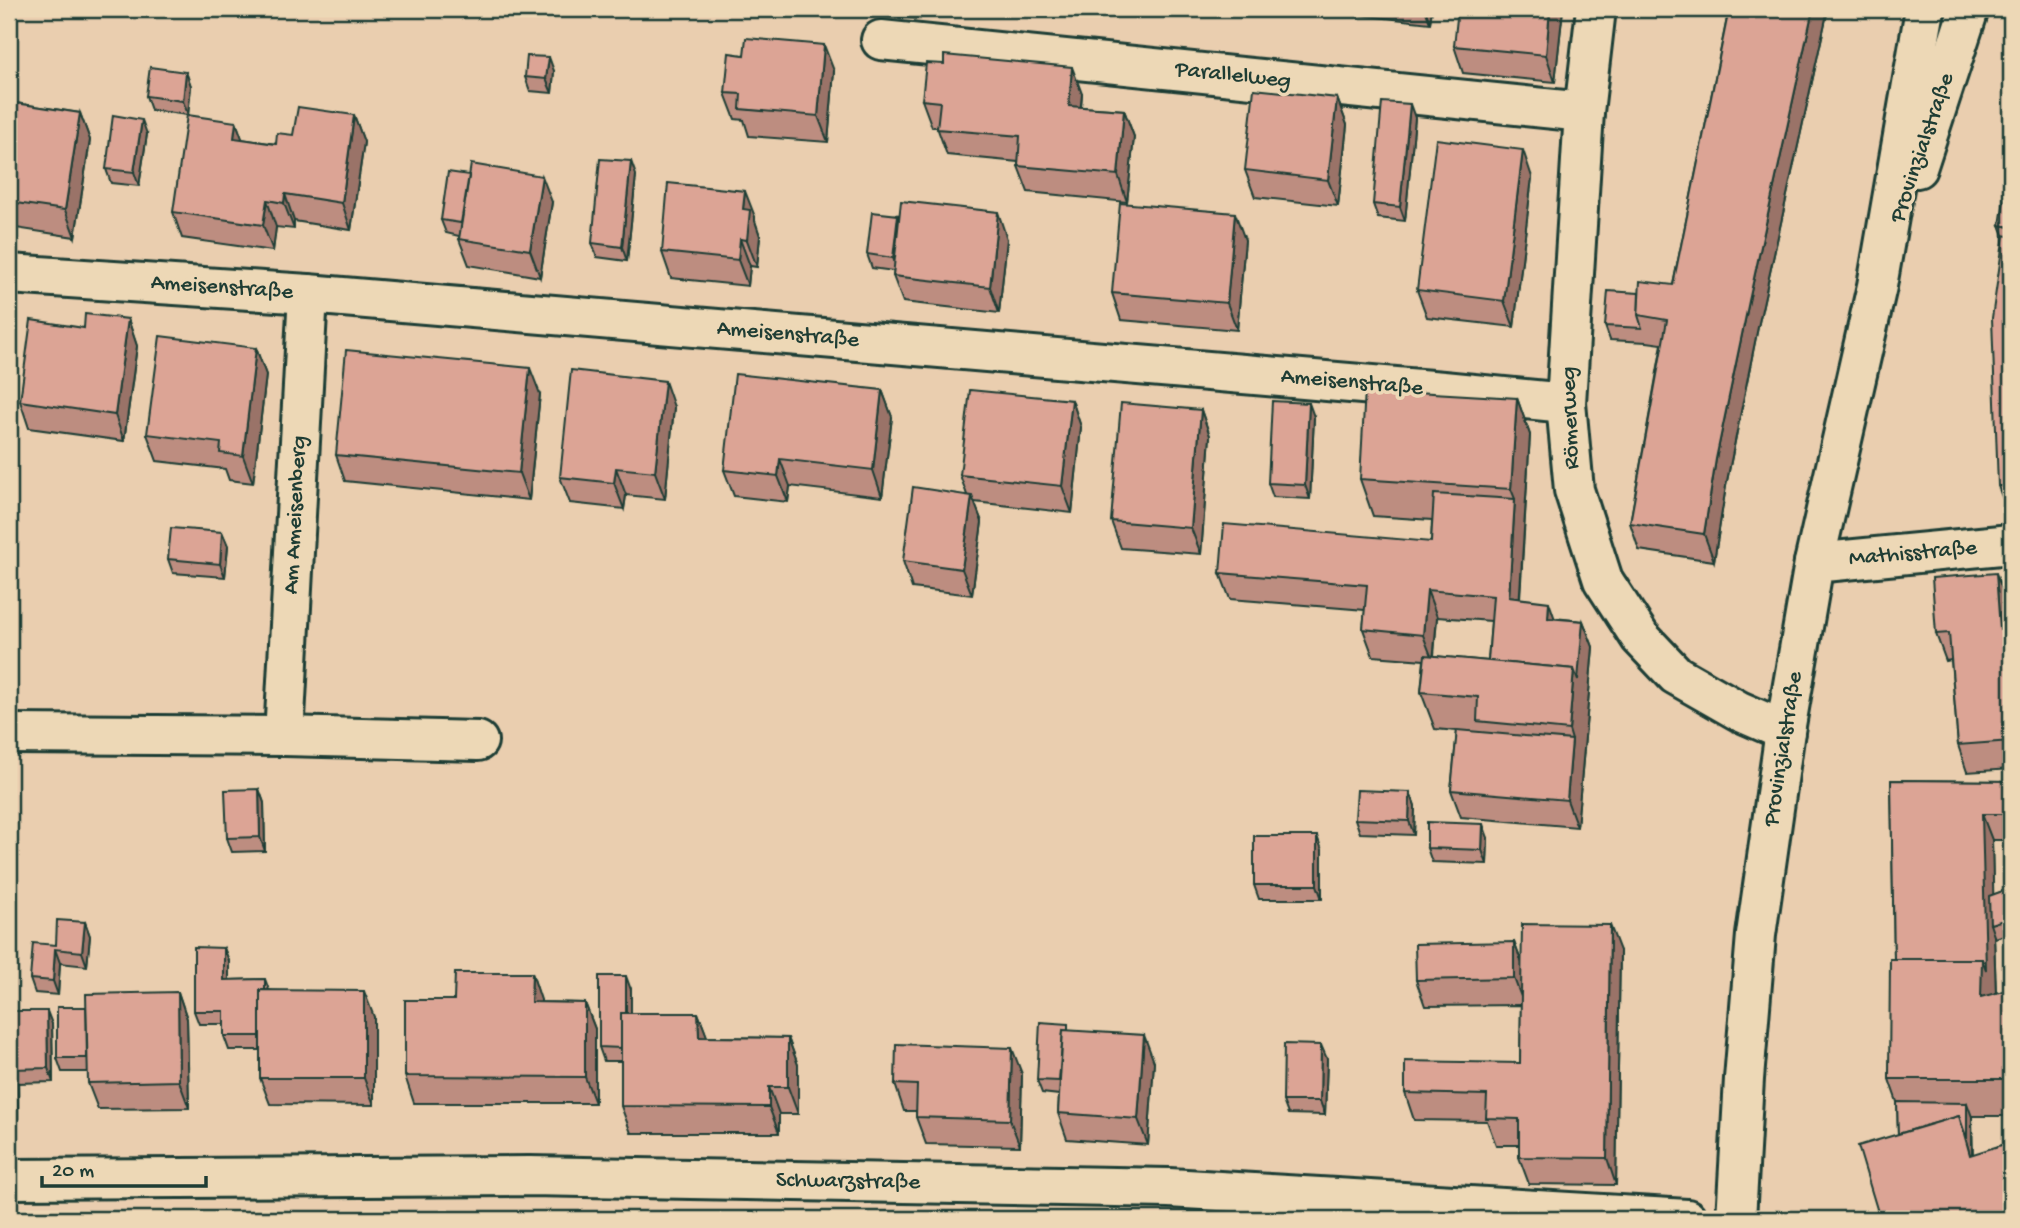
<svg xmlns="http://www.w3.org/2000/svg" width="2020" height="1228" font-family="'Gochi Hand',sans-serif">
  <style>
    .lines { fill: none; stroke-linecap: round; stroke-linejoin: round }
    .minor-casing { stroke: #1f3d34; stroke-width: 44 }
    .minor { stroke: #edd8b6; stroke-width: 38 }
    .wall { fill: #bd8d80; stroke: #1f3d34; stroke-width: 2; fill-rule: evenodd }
    .shaded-wall { fill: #9a7368; stroke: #1f3d34; stroke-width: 2 }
    .building { fill: #dca495; stroke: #1f3d34; stroke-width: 2 }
    .labels { text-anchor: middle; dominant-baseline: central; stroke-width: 7; stroke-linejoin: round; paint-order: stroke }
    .street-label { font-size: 23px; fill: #1f3d34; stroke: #edd8b6 }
  </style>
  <rect width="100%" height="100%" fill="#eaceaf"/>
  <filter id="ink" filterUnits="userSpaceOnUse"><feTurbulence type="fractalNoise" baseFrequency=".0143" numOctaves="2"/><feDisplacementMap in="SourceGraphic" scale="14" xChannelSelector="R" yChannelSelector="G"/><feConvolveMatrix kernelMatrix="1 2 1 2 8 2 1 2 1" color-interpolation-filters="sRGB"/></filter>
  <g filter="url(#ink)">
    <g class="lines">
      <g class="minor-casing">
        <g id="minor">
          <path d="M1596 9 1584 112 1566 403 1574 490 1603 580 1640 637 1676 675 1739 711 1785 731"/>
          <path d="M881 40 1584 112"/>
          <path d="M1917 168 1969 9"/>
          <path d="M9 274 308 294 1443 391 1566 403"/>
          <path d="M1814 563 2011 544"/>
          <path d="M10 734 284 736 478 741"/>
          <path d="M284 736 308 294"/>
          <path d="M9 1179 530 1176 1169 1188 1687 1219"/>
          <path d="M1736 1219 1744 1079 1756 935 1785 731 1814 563 1877 286 1925 9"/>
        </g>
      </g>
      <use href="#minor" class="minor"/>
    </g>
    <g class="wall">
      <path d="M189 9H207L206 11Z"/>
      <path d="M855 9H921L920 19 857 14Z"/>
      <path d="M1338 9H1432L1430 23 1340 13Z"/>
      <path d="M1563 9 1555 82 1463 73 1454 46Z"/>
      <path d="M1724 9H1828L1758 327 1726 486 1714 561 1639 550 1630 523 1662 344 1647 342 1610 340 1605 326 1639 293 1673 285 1727 18Z"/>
      <path d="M554 71 552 93 530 91 525 77Z"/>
      <path d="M834 71 828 142 749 136 744 120 735 119 725 93Z"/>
      <path d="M186 72 191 86 188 115 151 110 146 96Z"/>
      <path d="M1082 94 1081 107 1124 110 1134 137 1127 202 1028 192 1018 166V162L947 155 937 127H932L922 100Z"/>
      <path d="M1337 98 1347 125 1338 206 1255 197 1245 170Z"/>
      <path d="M9 102 80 113 90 140 75 237 9 227Z"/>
      <path d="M354 115 364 142 351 230 294 221V229L276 227 273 251 182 238 173 212 236 122 242 139 276 144 293 135Z"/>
      <path d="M1415 118 1405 221 1378 218 1373 204Z"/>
      <path d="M147 134 139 186 111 183 106 169Z"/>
      <path d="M636 175 627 261 597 257 592 243Z"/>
      <path d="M1532 177 1514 327 1427 317 1417 290Z"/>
      <path d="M552 202 540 277 469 265 459 239V236L446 233 441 220Z"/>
      <path d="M898 215 900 218 1007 239 999 313 903 302 893 276 894 271 872 268 867 254Z"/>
      <path d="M755 217V221L760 236 757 267 750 266 748 286 671 278 662 252Z"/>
      <path d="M2000 225 2011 227V513H2008L1998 486 2004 235Z"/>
      <path d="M1245 240 1237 330 1121 320 1112 293Z"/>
      <path d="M128 319 137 346 124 441 29 428 20 401 84 328Z"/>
      <path d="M256 348 266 375 253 483 229 480 225 469 157 461 147 434Z"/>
      <path d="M882 390 892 417 882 497 790 486 788 502 734 496 724 470Z"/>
      <path d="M540 394 529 500 345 481 336 455Z"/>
      <path d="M1517 398 1530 435 1520 598 1554 618 1583 621 1593 647 1577 827 1461 817 1451 790 1457 731 1435 729 1421 692 1424 660 1373 656 1363 629 1365 610 1230 599 1220 573 1431 542 1432 520 1373 516 1360 479ZM1437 617 1491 621 1488 661 1434 656Z"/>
      <path d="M1072 400 1081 427 1072 513 974 502 982 522 972 595 912 588 903 561 967 495 960 475Z"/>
      <path d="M674 407 665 499 626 495 624 509 570 503 560 477Z"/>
      <path d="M1201 410 1210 436 1201 554 1121 548 1111 521Z"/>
      <path d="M1314 417 1310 499 1273 497 1268 483Z"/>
      <path d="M222 532 228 546 225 577 173 573 168 559Z"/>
      <path d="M2006 600 2008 629H2011V769L1967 772 1958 745 1951 660 1946 661 1936 634Z"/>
      <path d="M1891 780 2011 781V840H1992L1993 895 2011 888V933L1995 938 1994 936 1996 993 2011 989V1116H1972L1973 1154 2011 1219 1898 1134 1897 1102 1889 1079 1894 959Z"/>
      <path d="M259 789 264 803 265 851 232 852 227 838Z"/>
      <path d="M1410 792 1415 806 1414 835 1360 833 1355 819Z"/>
      <path d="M1488 838 1487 864 1432 862 1427 848Z"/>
      <path d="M1322 850V899H1259L1254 885Z"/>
      <path d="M85 922 90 936 87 966 60 963 58 995 35 993 30 979 56 945Z"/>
      <path d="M1514 942 1522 964 1620 951 1616 1185 1529 1184 1519 1157V1145H1496L1487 1121 1414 1120 1405 1093 1520 1063 1521 1005 1425 1006 1416 980Z"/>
      <path d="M224 948 229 961V980L265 979 269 990 374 1017V1105L270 1104 260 1078V1050H229L224 1036V1024H199L194 1011Z"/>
      <path d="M532 973 541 1002 585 1003 595 1029V1103H414L405 1076 454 1000Z"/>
      <path d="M631 990V1013H698L707 1037 788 1038 798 1065V1114H779V1133H631L621 1106V1061H604L599 1047Z"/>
      <path d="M178 992 187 1019 189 1108 98 1109 88 1083V1072H62L57 1058 86 1007Z"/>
      <path d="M9 1021 11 1028 52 1024 53 1082 17 1083 18 1119H9Z"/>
      <path d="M1071 1031 1154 1062 1148 1145 1067 1139 1058 1113 1059 1095 1042 1093 1037 1080Z"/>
      <path d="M1327 1059 1325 1115 1288 1114 1283 1101Z"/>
      <path d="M1022 1074 1020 1146 926 1144 916 1117V1111H904L895 1084Z"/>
    </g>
    <g class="shaded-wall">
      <path d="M916 9H921L920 19Z"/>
      <path d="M1425 9H1432L1430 23Z"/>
      <path d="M1550 9H1563L1555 82 1546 55Z"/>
      <path d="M1813 9H1828L1758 327 1726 486 1714 561 1704 534 1716 459 1749 301Z"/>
      <path d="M824 45 834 71 828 142 818 116Z"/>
      <path d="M549 57 554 71 552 93 546 79Z"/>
      <path d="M1072 67 1082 94 1078 132 1069 106Z"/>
      <path d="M186 72 191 86 188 115 183 101Z"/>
      <path d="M1337 98 1347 125 1338 206 1328 180Z"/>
      <path d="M1410 104 1415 118 1405 221 1400 207Z"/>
      <path d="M1124 110 1134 137 1127 202 1118 175Z"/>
      <path d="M80 113 90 140 75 237 65 210Z"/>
      <path d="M354 115 364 142 351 230 342 203Z"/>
      <path d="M142 120 147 134 139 186 134 172Z"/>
      <path d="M236 122 246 149 234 138Z"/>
      <path d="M1523 150 1532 177 1514 327 1504 301Z"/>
      <path d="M631 161 636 175 627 261 622 247Z"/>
      <path d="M542 176 552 202 540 277 530 250Z"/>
      <path d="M745 191 755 217V221L760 236 757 267 747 240 743 209Z"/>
      <path d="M285 194 294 221V229L284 203Z"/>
      <path d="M267 200 276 227 273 251 263 225Z"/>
      <path d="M998 212 1007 239 999 313 990 287Z"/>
      <path d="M1235 213 1245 240 1237 330 1227 303Z"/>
      <path d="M898 215 903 229 898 272 893 258Z"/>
      <path d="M740 239 750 266 748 286 738 260Z"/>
      <path d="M128 319 137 346 124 441 115 415Z"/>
      <path d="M256 348 266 375 253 483 243 456Z"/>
      <path d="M530 368 540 394 529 500 519 473Z"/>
      <path d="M665 381 674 407 665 499 655 472Z"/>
      <path d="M882 390 892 417 882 497 873 470Z"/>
      <path d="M1517 398 1530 435 1518 623 1509 597 1515 499 1511 489Z"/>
      <path d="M1072 400 1081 427 1072 513 1062 486Z"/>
      <path d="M1309 403 1314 417 1310 499 1305 485Z"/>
      <path d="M1201 410 1210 436 1201 554 1191 528Z"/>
      <path d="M780 459 790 486 788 502 778 476Z"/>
      <path d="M616 468 626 495 624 509 614 483Z"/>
      <path d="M972 496 982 522 972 595 962 569Z"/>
      <path d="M222 532 228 546 225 577 220 564Z"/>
      <path d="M1996 573 2006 600 2010 656 2000 630Z"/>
      <path d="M1427 590 1437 617 1433 661 1423 635Z"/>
      <path d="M1549 602 1558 628 1548 618Z"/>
      <path d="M1583 621 1593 647 1577 827 1567 800 1572 740 1569 730 1574 669Z"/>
      <path d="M259 789 264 803 265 851 260 837Z"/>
      <path d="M1410 792 1415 806 1414 835 1409 821Z"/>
      <path d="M1982 814 1992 840 1994 923 1990 924 1994 936 1996 996 1981 997Z"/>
      <path d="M1483 824 1488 838 1487 864 1482 850Z"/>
      <path d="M1317 836 1322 850V899L1317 885Z"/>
      <path d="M85 922 90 936 87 966 82 952Z"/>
      <path d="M1610 925 1620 951 1616 1185 1607 1158Z"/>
      <path d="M1514 942 1524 969V1005L1514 978Z"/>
      <path d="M224 948 229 961V993L224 980Z"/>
      <path d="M55 949 60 963 58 995 53 981Z"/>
      <path d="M532 973 541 1000V1029L531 1002Z"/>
      <path d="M626 976 631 990V1062L626 1048Z"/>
      <path d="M364 991 374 1017V1105L364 1078Z"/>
      <path d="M178 992 187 1019 189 1108 179 1081Z"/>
      <path d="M585 1003 595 1029V1103L585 1077Z"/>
      <path d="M47 1011 52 1024 53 1082 48 1068Z"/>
      <path d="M698 1013 708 1039 699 1037Z"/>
      <path d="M9 1021 16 1041 12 1069 17 1083 18 1119 9 1094Z"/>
      <path d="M1144 1035 1154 1062 1148 1145 1138 1119Z"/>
      <path d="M788 1038 798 1065V1114L788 1087Z"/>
      <path d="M1321 1045 1327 1059 1325 1115 1320 1101Z"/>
      <path d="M1012 1048 1022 1074 1020 1146 1010 1120Z"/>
      <path d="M769 1087 779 1114V1133L769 1107Z"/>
      <path d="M1967 1103 1972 1117V1153L1984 1192 1970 1155 1959 1116Z"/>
    </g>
    <g class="building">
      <path d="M1458 9H1550L1546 55 1454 46Z"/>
      <path d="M1729 9H1813L1749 301 1716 459 1704 534 1630 523 1667 320 1638 315 1640 281 1673 285Z"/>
      <path d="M746 38 824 45 818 116 740 109 741 94 725 93 729 53 744 55Z"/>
      <path d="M944 55 1072 67 1069 106 1124 110 1118 175 1018 166 1020 136 937 129 940 102 922 100 926 63 944 64Z"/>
      <path d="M527 56 549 57 546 79 525 77Z"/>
      <path d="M150 67 186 72 183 101 146 96Z"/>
      <path d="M1254 89 1337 98 1328 180 1245 170Z"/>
      <path d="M9 102 80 113 65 210 9 202Z"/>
      <path d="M1382 102 1410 104 1400 207 1373 204Z"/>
      <path d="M298 107 354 115 342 203 285 194 284 203 267 200 263 225 173 212 187 115 236 122 234 138 276 144 277 133 293 135Z"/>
      <path d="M113 115 142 120 134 172 106 169Z"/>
      <path d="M1436 139 1523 150 1504 301 1417 290Z"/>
      <path d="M2011 157V227L2000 225Z"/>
      <path d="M600 159 631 161 622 247 592 243Z"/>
      <path d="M471 164 542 176 530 250 459 239Z"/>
      <path d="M448 172 469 175 461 223 441 220Z"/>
      <path d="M668 183 745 191 743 209 750 210 747 240 740 239 738 260 662 252Z"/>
      <path d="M901 201 998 212 990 287 893 276Z"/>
      <path d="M1120 203 1235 213 1227 303 1112 293Z"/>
      <path d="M872 212 898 215 893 258 867 254Z"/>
      <path d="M2004 235 2011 237V486H1998L1992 318Z"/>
      <path d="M1608 291 1639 293 1638 315 1642 328 1605 326Z"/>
      <path d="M85 314 128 319 115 415 20 401 31 320 84 328Z"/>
      <path d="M160 336 256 348 243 456 220 453 221 443 147 434Z"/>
      <path d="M346 350 530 368 519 473 336 455Z"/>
      <path d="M571 370 665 381 655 472 616 468 614 483 560 477Z"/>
      <path d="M735 374 882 390 873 470 780 459 778 476 724 470Z"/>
      <path d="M1365 389 1517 398 1511 489 1360 479Z"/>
      <path d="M970 390 1072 400 1062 486 960 475Z"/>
      <path d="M1272 401 1309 403 1305 485 1268 483Z"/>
      <path d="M1121 403 1201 410 1191 528 1111 521Z"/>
      <path d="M913 487 972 496 962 569 903 561Z"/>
      <path d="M1434 494 1515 499 1509 597 1549 602 1548 618 1583 621 1578 680 1574 669 1488 661 1493 596 1427 590 1423 635 1363 629 1367 585 1220 573 1224 524 1431 542Z"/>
      <path d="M171 528 222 532 220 564 168 559Z"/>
      <path d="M1996 573 2000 630 2011 629V741L1958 745 1949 633 1936 634 1932 578Z"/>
      <path d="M1425 655 1574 669 1569 730 1477 721 1478 697 1421 692Z"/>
      <path d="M1457 730 1572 740 1567 800 1451 790Z"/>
      <path d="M1891 780 2011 781V814H1982L1986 970 1982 959H1894Z"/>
      <path d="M259 789 260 837 227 838 225 790Z"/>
      <path d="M1357 790 1410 792 1409 821 1355 819Z"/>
      <path d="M1427 822 1483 824 1482 850 1427 848Z"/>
      <rect x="1254" y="836" width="63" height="49"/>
      <path d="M2011 888V918L1990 924 1989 896Z"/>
      <path d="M57 920 85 922 82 952 55 949 53 981 30 979 33 943 56 945Z"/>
      <path d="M1522 924 1610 925 1607 1158 1519 1157V1119L1486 1118 1487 1095 1405 1093V1061L1520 1063Z"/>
      <path d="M1514 942V978L1416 980 1415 944Z"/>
      <path d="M194 947 224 948V980L265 979V990H260V1036H224V1011H194Z"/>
      <path d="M1890 959H1982L1981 997 2011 989V1079H1889Z"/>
      <path d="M455 973H532L531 1002 585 1003V1077L405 1076V1000H454Z"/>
      <path d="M599 976H626V1013H621V1048L599 1047Z"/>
      <path d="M260 990 364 991V1078H260Z"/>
      <path d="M178 992 179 1081 88 1083 86 994Z"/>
      <path d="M57 1007H86L87 1058H57Z"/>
      <path d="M11 1011H47L48 1068 12 1069Z"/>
      <path d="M621 1013H698L699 1037 788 1038V1087H769V1107L621 1106Z"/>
      <path d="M1040 1022 1068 1024V1031L1063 1030 1059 1081 1037 1080Z"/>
      <path d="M1063 1030 1144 1035 1138 1119 1058 1113Z"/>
      <path d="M896 1044 1012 1048 1010 1120 916 1117 917 1085 895 1084Z"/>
      <path d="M1284 1044 1321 1045 1320 1101H1283Z"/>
      <path d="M1897 1102 1967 1103V1139L1959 1116 1898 1134Z"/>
      <path d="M1959 1116 1970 1155 2011 1142V1219H1880L1858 1146Z"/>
    </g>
  </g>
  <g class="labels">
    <g class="street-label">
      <text transform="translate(1233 76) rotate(6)">Parallelweg</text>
      <text transform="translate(1923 148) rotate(-71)">Provinzialstraße</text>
      <text transform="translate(222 288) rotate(4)">Ameisenstraße</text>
      <text transform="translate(788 335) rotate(5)">Ameisenstraße</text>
      <text transform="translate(1352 383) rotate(5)">Ameisenstraße</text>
      <text transform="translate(1571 418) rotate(-92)">Römerweg</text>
      <text transform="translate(296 515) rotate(-87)">Am Ameisenberg</text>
      <text transform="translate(1913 554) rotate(-5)">Mathisstraße</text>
      <text transform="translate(1784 749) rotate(-81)">Provinzialstraße</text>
      <text transform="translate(848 1182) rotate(1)">Schwarzstraße</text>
    </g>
  </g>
  <rect width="2020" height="1228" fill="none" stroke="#edd8b6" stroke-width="35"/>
  <rect x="18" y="18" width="1985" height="1193" fill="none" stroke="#1f3d34" stroke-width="2.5" filter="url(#ink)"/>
  <path d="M42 1176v10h164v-10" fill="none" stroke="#1f3d34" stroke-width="3.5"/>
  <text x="52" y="1176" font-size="21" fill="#1f3d34" stroke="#edd8b6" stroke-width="5" paint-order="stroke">20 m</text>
</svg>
